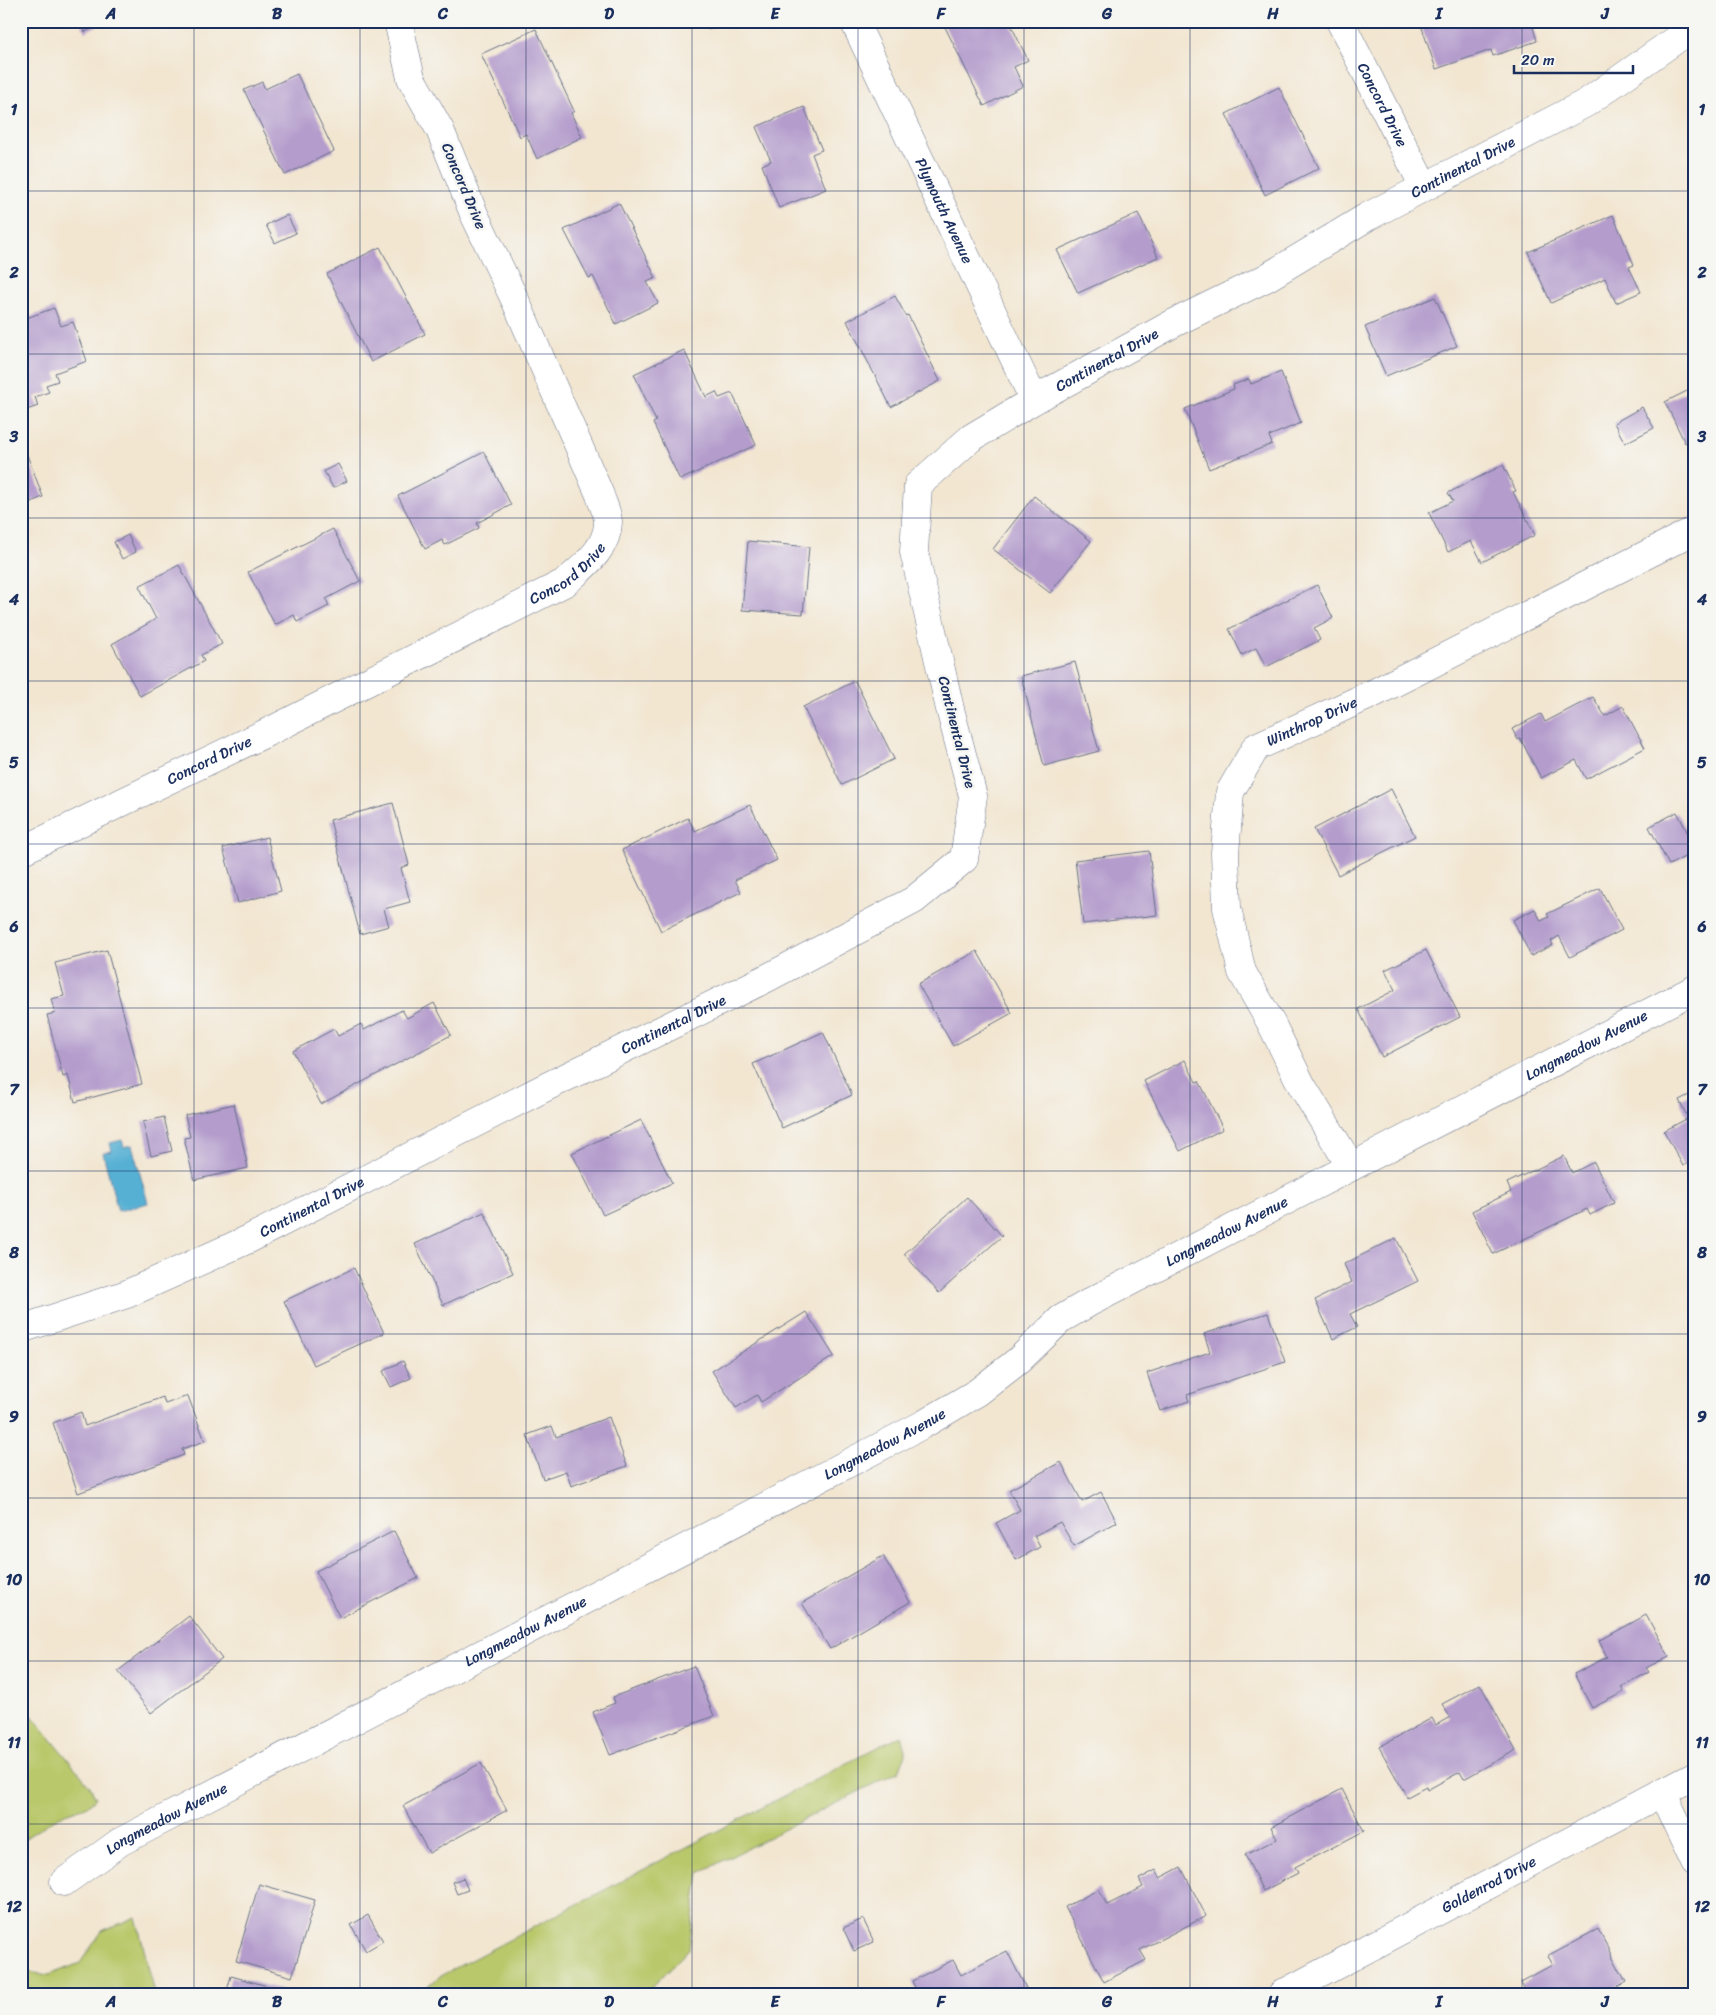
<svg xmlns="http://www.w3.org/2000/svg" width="1716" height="2015" font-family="Sriracha,sans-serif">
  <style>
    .green { fill: #b9c86b; stroke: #6a7c64 }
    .water { fill: #57b0d4; stroke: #397099 }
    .building { fill: #b49ccc }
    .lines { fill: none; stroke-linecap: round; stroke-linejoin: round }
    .minor-casing { stroke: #666f86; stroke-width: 29 }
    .minor { stroke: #fff; stroke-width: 28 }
    .grid { fill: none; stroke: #1b2f5e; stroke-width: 1; stroke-opacity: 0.55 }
    .labels { text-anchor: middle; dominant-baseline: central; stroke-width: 5; stroke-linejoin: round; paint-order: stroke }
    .street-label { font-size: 15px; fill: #1b2f5e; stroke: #f6f6f2 }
    .neatline { fill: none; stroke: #1b2f5e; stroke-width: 2 }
    .grid-label { font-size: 16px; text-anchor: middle; font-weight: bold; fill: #1b2f5e }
  </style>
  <rect width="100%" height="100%" fill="#f6f6f2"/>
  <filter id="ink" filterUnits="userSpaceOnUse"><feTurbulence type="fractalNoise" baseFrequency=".02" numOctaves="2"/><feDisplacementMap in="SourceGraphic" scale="10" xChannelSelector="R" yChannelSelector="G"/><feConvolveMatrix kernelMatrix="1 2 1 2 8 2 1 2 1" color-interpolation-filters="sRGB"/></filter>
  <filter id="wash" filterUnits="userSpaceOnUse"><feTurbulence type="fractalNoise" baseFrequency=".0096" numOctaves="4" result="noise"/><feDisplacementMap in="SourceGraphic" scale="20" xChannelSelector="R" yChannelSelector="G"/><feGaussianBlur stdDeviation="1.12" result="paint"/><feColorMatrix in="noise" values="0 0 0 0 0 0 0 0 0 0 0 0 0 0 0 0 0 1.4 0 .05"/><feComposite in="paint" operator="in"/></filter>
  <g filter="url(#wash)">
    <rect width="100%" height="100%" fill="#f2e6d1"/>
    <g class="green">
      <path d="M21 1702 89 1785 96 1798 86 1807 59 1816 21 1841Z"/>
      <path d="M901 1735 906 1754 899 1771 699 1873 689 1949 645 1994H419L440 1976Z"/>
      <path d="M136 1917 155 1994H21V1968L27 1972 49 1975 80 1963 102 1931Z"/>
    </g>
    <path class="water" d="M122 1140 124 1147 132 1145 148 1203 118 1211 103 1153 112 1151 110 1143Z"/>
    <g id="blocks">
      <g class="building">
        <path d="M80 21H106L85 32Z"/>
        <path d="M705 21H726L709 29Z"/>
        <path d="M942 21H1009L1028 60 1014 67 1023 86 984 106Z"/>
        <path d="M1431 21H1531L1537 41 1493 56 1491 50 1436 69 1421 25Z"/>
        <path d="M536 29 574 111 571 113 582 137 537 159 526 134 520 137 481 54Z"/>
        <path d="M297 74 334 151 285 175 244 90 262 82 265 89Z"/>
        <path d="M1279 87 1319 168 1265 195 1226 114Z"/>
        <path d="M804 107 822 150 812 154 826 189 779 208 762 165 771 161 756 127Z"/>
        <path d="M619 203 656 278 647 282 658 303 616 324 593 276 589 278 564 230Z"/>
        <path d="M1138 213 1158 257 1078 293 1057 250Z"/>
        <path d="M287 215 296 233 275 243 266 225Z"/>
        <path d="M1613 215 1634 265 1629 267 1641 292 1616 303 1605 278 1551 303 1528 252Z"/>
        <path d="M380 247 425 334 371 362 327 274Z"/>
        <path d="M895 296 906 316 908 315 940 381 891 407 847 321Z"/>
        <path d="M1435 297 1457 346 1386 376 1365 327Z"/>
        <path d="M54 308 61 326 73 322 87 361 55 373 58 381 46 385 49 392 35 397 38 406 21 412V320Z"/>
        <path d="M684 350 706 397 716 392 719 398 732 393 756 445 680 480 653 423 656 421 634 374Z"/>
        <path d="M1281 372 1301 423 1269 436 1272 444 1209 469 1185 409 1234 389 1233 385 1249 379 1251 384Z"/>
        <path d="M1695 387V438L1685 443 1665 402Z"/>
        <path d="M1642 407 1654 428 1625 443 1614 423Z"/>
        <path d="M21 439 43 497 21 506Z"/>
        <path d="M484 452 511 505 477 523 479 528 445 545 442 540 425 549 398 496Z"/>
        <path d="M338 464 347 481 333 488 324 471Z"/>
        <path d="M1503 465 1516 491 1513 492 1535 535 1482 562 1471 541 1448 552 1429 513 1453 501 1448 493Z"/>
        <path d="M1034 496 1091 541 1050 593 993 549Z"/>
        <path d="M333 529 360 581 326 599 329 606 297 622 294 615 275 625 248 572Z"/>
        <path d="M128 535 136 552 122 559 114 542Z"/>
        <path d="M748 541 809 547 803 614 742 610Z"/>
        <path d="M179 565 222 644 201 655 204 661 140 696 112 644 156 619 139 586Z"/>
        <path d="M1317 585 1333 618 1314 628 1320 640 1266 667 1256 648 1242 655 1229 629Z"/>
        <path d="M1075 662 1099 751 1044 766 1021 676Z"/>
        <path d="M855 681 894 759 842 785 803 707Z"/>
        <path d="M1593 697 1605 716 1623 706 1645 748 1586 779 1576 760 1541 778 1520 738 1518 740 1512 729 1541 714 1545 722Z"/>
        <path d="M1391 789 1415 836 1338 875 1314 829Z"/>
        <path d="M393 803 409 865 401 868 410 902 384 909 389 926 360 934 330 820Z"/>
        <path d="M750 805 777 860 735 880 741 892 661 931 622 850 688 818 695 831Z"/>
        <path d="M1677 812 1691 839 1695 837V859L1692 853 1669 865 1649 827Z"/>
        <path d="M267 837 281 891 238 903 223 848Z"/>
        <path d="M1149 851 1157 915 1083 924 1075 860Z"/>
        <path d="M1600 888 1622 930 1570 957 1559 936 1551 941 1553 945 1531 956 1513 920 1535 909 1541 921 1549 917 1547 914Z"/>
        <path d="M107 950 142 1084 75 1102 68 1075 63 1077 47 1015 55 1013 51 999 64 996 55 963Z"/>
        <path d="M1426 950 1460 1017 1382 1057 1358 1009 1395 990 1385 970Z"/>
        <path d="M977 951 1012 1013 953 1046 918 984Z"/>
        <path d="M434 1003 451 1035 321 1104 293 1051 334 1029 338 1036 361 1024 364 1030 402 1010 407 1018Z"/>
        <path d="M823 1032 852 1095 782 1128 753 1064Z"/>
        <path d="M1185 1060 1196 1082 1199 1081 1223 1129 1180 1151 1144 1081Z"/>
        <path d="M1695 1092V1160L1683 1166 1664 1131 1688 1118 1679 1100Z"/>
        <path d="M234 1104 248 1168 194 1180 184 1138 190 1137 185 1115Z"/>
        <path d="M164 1117 172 1151 151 1156 143 1122Z"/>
        <path d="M641 1120 672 1183 603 1215 572 1153Z"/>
        <path d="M1564 1156 1572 1173 1594 1162 1614 1203 1590 1215 1587 1209 1493 1254 1472 1211 1511 1192 1507 1183Z"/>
        <path d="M967 1197 1002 1236 939 1293 904 1254Z"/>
        <path d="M484 1212 513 1273 443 1305 415 1244Z"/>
        <path d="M1396 1238 1418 1281 1350 1314 1357 1327 1333 1339 1315 1300 1352 1282 1344 1264Z"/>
        <path d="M354 1268 384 1333 314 1365 284 1301Z"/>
        <path d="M806 1312 834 1356 761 1402 757 1395 736 1408 712 1371Z"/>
        <path d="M1268 1313 1285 1362 1187 1395 1189 1401 1160 1411 1147 1373 1210 1352 1204 1334Z"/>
        <path d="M403 1361 411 1378 391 1387 383 1371Z"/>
        <path d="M188 1396 205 1441 182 1449 184 1455 78 1493 53 1423 81 1412 85 1426 163 1397 165 1404Z"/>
        <path d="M609 1417 627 1466 571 1486 566 1471 543 1479 527 1435 552 1426 556 1437Z"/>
        <path d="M1061 1462 1082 1502 1101 1492 1117 1522 1074 1546 1060 1522 1034 1536 1040 1547 1016 1560 996 1523 1020 1510 1009 1490Z"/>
        <path d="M394 1531 418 1578 340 1618 316 1571Z"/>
        <path d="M883 1556 910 1602 830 1649 802 1603Z"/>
        <path d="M1646 1615 1669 1656 1646 1668 1649 1672 1621 1687 1624 1692 1592 1708 1574 1674 1607 1657 1599 1641Z"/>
        <path d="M189 1616 222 1659 151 1713 118 1671Z"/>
        <path d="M694 1666 714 1716 610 1755 593 1712 615 1703 613 1697Z"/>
        <path d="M1480 1684 1516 1750 1464 1779 1460 1772 1427 1790 1426 1787 1407 1797 1379 1747 1432 1718 1436 1725 1450 1717 1442 1704Z"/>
        <path d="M481 1763 507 1810 429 1853 403 1806Z"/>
        <path d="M1342 1789 1364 1831 1295 1867 1298 1873 1263 1891 1245 1855 1277 1839 1271 1827Z"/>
        <path d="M1181 1867 1206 1916 1140 1950 1146 1960 1104 1982 1065 1907 1099 1889 1107 1905 1143 1887 1139 1879 1156 1870 1160 1878Z"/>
        <path d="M463 1878 468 1890 457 1894 452 1882Z"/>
        <path d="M259 1884 315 1900 292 1977 236 1961Z"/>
        <path d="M368 1915 383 1941 366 1951 351 1925Z"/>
        <path d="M863 1919 874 1942 854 1951 843 1928Z"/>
        <path d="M1598 1929 1626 1982 1604 1994H1527L1521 1982 1552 1965 1547 1956Z"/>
        <path d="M1007 1951 1029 1994H918L912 1981 953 1960 961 1975Z"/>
        <path d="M231 1976 293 1993V1994H226Z"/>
      </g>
    </g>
  </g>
  <g filter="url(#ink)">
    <use href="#blocks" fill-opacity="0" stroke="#666f86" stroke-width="1"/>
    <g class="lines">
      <g class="minor-casing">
        <g id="minor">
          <path id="s1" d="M854 21 1034 400"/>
          <path id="s2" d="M1340 21 1424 187"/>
          <path id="s3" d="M21 851 272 730 566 582C584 566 608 548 608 522 608 513 602 503 600 495L516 302 474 214 440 130 411 78 398 21"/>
          <path id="s4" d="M1351 1167 1301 1084 1271 1023 1242 972 1227 908 1225 853 1230 792 1256 747 1374 693 1695 530"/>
          <path id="s5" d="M21 1329 127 1294 249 1239 540 1090 769 977 914 900 964 859 973 796 950 709 914 552 918 485 971 438 1034 400 1174 323 1266 278 1367 217 1586 103 1695 26"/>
          <path d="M1662 1792 1695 1862"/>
          <path id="s6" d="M64 1882 120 1842 924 1424 978 1392 1019 1360 1061 1319 1092 1301 1695 989"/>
          <path id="s7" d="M1282 1994 1695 1775"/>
        </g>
      </g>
      <use href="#minor" class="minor"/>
    </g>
  </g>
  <path class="grid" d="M194 21V1994M360 21V1994M526 21V1994M692 21V1994M858 21V1994M1024 21V1994M1190 21V1994M1356 21V1994M1522 21V1994M21 191H1695M21 354H1695M21 518H1695M21 681H1695M21 844H1695M21 1008H1695M21 1171H1695M21 1334H1695M21 1498H1695M21 1661H1695M21 1824H1695"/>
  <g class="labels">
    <g class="street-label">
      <text stroke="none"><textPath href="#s2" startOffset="94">Concord Drive</textPath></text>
      <text stroke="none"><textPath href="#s5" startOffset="2071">Continental Drive</textPath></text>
      <text transform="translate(464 186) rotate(67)">Concord Drive</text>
      <text stroke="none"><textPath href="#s1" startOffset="210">Plymouth Avenue</textPath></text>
      <text stroke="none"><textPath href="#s5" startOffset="1666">Continental Drive</textPath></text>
      <text stroke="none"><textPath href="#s3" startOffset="614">Concord Drive</textPath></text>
      <text stroke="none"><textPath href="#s4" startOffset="519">Winthrop Drive</textPath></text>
      <text transform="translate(957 732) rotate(76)">Continental Drive</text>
      <text stroke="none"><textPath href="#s3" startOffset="209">Concord Drive</textPath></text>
      <text stroke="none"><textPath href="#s5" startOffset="721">Continental Drive</textPath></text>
      <text stroke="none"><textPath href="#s6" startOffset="1741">Longmeadow Avenue</textPath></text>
      <text stroke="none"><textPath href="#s5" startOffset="316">Continental Drive</textPath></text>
      <text stroke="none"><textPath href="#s6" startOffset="1336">Longmeadow Avenue</textPath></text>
      <text stroke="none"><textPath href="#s6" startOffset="931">Longmeadow Avenue</textPath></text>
      <text stroke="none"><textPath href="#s6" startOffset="526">Longmeadow Avenue</textPath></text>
      <text stroke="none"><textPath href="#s6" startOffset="121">Longmeadow Avenue</textPath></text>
      <text stroke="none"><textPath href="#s7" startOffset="234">Goldenrod Drive</textPath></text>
    </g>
  </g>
  <rect width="1716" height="2015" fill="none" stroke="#f6f6f2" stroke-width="55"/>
  <path d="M1514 65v8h119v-8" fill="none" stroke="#1b2f5e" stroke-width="2.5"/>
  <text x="1521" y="65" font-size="15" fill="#1b2f5e" stroke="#f6f6f2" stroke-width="4" paint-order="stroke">20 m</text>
  <rect x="28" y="28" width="1660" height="1960" class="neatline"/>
  <g class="grid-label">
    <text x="111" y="19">A</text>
    <text x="277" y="19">B</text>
    <text x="443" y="19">C</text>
    <text x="609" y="19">D</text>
    <text x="775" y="19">E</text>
    <text x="941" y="19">F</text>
    <text x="1107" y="19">G</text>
    <text x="1273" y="19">H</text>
    <text x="1439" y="19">I</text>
    <text x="1605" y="19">J</text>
    <text x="14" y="115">1</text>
    <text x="1702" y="115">1</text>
    <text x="14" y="278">2</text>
    <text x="1702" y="278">2</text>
    <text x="14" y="442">3</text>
    <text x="1702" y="442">3</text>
    <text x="14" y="605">4</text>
    <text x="1702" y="605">4</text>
    <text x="14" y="768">5</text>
    <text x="1702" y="768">5</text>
    <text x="14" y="932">6</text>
    <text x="1702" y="932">6</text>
    <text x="14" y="1095">7</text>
    <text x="1702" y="1095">7</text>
    <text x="14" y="1258">8</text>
    <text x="1702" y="1258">8</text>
    <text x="14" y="1422">9</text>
    <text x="1702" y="1422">9</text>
    <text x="14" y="1585">10</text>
    <text x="1702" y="1585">10</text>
    <text x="14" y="1748">11</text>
    <text x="1702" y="1748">11</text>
    <text x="14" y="1912">12</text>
    <text x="1702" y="1912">12</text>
    <text x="111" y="2007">A</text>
    <text x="277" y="2007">B</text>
    <text x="443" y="2007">C</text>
    <text x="609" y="2007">D</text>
    <text x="775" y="2007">E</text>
    <text x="941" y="2007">F</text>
    <text x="1107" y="2007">G</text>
    <text x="1273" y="2007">H</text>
    <text x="1439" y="2007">I</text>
    <text x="1605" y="2007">J</text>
  </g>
</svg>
